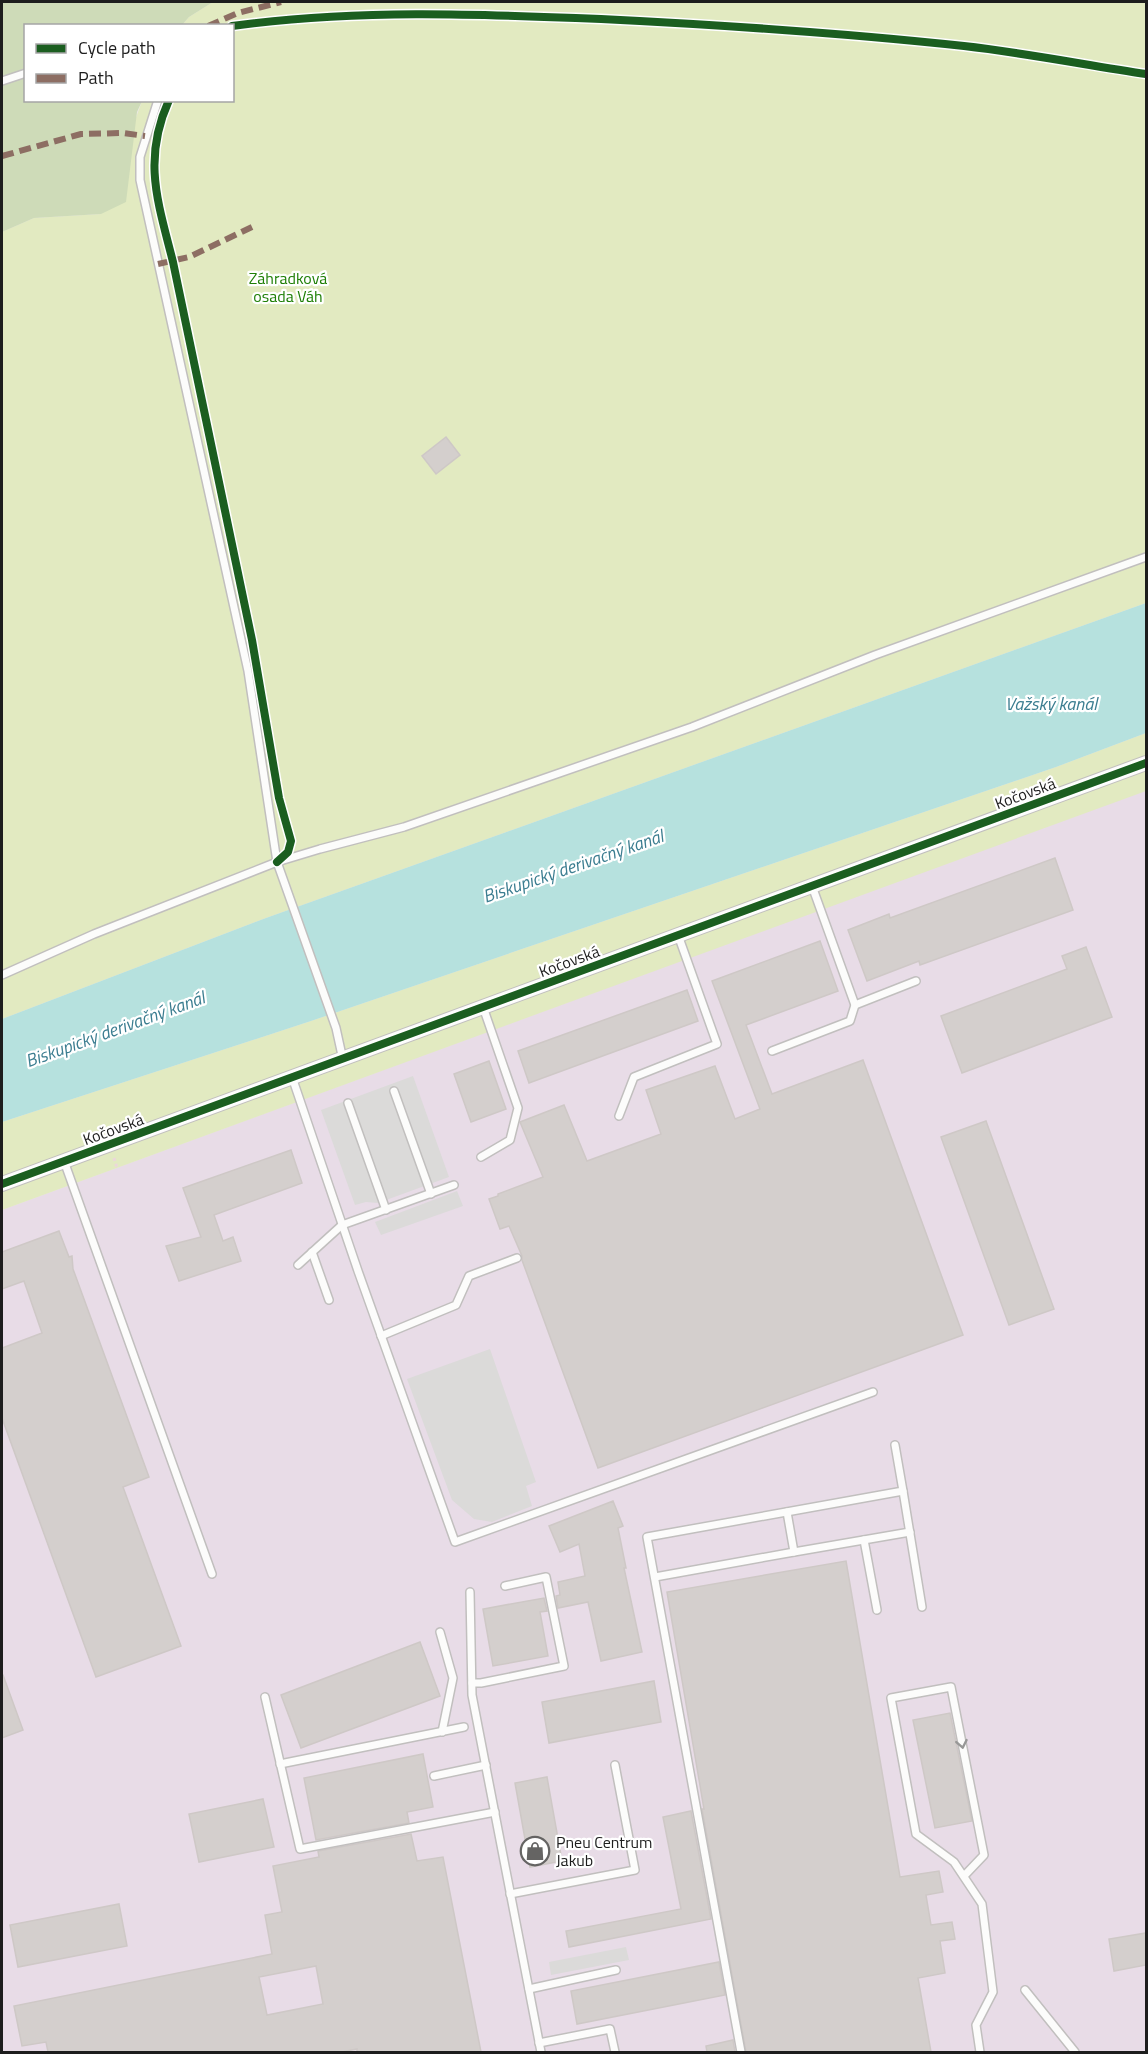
<svg xmlns="http://www.w3.org/2000/svg" width="1148" height="2054" font-family="'Titillium Web',sans-serif">
  <style>
    .industrial { fill: #e8dce7 }
    .grass { fill: #e2eac1 }
    .forest { fill: #cedbb8 }
    .parking { fill: #dbdad9 }
    .water { fill: #b6e1de }
    .building { fill: #d4cfcd; stroke: #cec8c6; stroke-width: 1.5; fill-rule: evenodd }
    .lines { fill: none; stroke-linecap: round; stroke-linejoin: round }
    .service-casing { stroke: #c1bfbe; stroke-width: 10 }
    .minor-casing { stroke: #c1bfbe; stroke-width: 16 }
    .path { stroke: #ebd7da; stroke-width: 3; stroke-dasharray: 3 3; stroke-linecap: butt }
    .service { stroke: #fcfcfb; stroke-width: 7 }
    .minor { stroke: #fcfcfb; stroke-width: 14 }
    .quiet { stroke: #8d6e63; stroke-width: 6; stroke-dasharray: 12 6; stroke-linecap: butt }
    .cycleway-casing { stroke: #fff; stroke-width: 11 }
    .cycleway { stroke: #1b5e20; stroke-width: 8 }
    .oneway { stroke: #989897 }
    .labels { text-anchor: middle; dominant-baseline: central; stroke-width: 4.5; stroke-linejoin: round; paint-order: stroke }
    .park-label { font-size: 16px; fill: #1e7f06; stroke: #fff }
    .street-label { font-size: 16px; fill: #1d1d1d; stroke: #fff }
    .poi-label { font-size: 16px; fill: #1d1d1d; stroke: #fff; text-anchor: start }
    .water-label { font-size: 18px; font-style: italic; fill: #3b7d90; stroke: #fff }
  </style>
  <rect width="100%" height="100%" fill="#ebe8e5"/>
  <path class="industrial" d="M1146 790V2052H2V1210Z"/>
  <g class="grass">
    <path d="M213 2H1146V603L266 918 2 1019V232L34 218 101 214 142 101 232 100V26L182 25 189 17Z"/>
    <path d="M1146 733V791L2 1210V1122L311 1021 1056 767Z"/>
  </g>
  <path class="forest" d="M2 2H213L189 17 182 25 26 26V100L142 101 137 112 126 202 101 214 34 218 2 232Z"/>
  <g class="parking">
    <path d="M413 1076 449 1177 378 1203 366 1202 355 1205 321 1110Z"/>
    <path d="M457 1191 463 1206 381 1235 375 1222Z"/>
    <path d="M490 1349 536 1482 526 1486 532 1506 492 1522 474 1519 452 1500 407 1379Z"/>
    <path d="M626 1947 629 1960 551 1975 549 1962Z"/>
  </g>
  <path class="water" d="M1146 603V733L1056 767 311 1021 2 1122V1019L266 918Z"/>
  <g class="building">
    <path d="M446 437 460 455 436 474 422 456Z"/>
    <path d="M1055 858 1073 910 920 965 919 961 867 981 848 930 889 914 890 918Z"/>
    <path d="M820 941 838 991 746 1025 772 1094 863 1060 963 1335 598 1468 522 1260V1256L509 1226 500 1229 489 1199 498 1196V1194L543 1177 520 1122 564 1105 587 1161 661 1134 646 1090 715 1066 735 1119 760 1109 712 981Z"/>
    <path d="M1086 947 1112 1017 962 1073 941 1016 1067 969 1062 956Z"/>
    <path d="M687 990 698 1021 529 1083 518 1051Z"/>
    <path d="M489 1061 506 1109 471 1122 454 1074Z"/>
    <path d="M986 1121 1054 1309 1009 1325 941 1137Z"/>
    <path d="M291 1150 302 1183 214 1215 223 1241 233 1237 241 1261 179 1281 166 1246 201 1237 183 1188Z"/>
    <path d="M59 1231 69 1257 72 1256 73 1269 149 1477 123 1487 181 1646 96 1677 2 1418V1348L42 1333 24 1281 2 1289V1252Z"/>
    <path d="M613 1501 623 1526 618 1528 626 1568H624L642 1652 601 1661 588 1602 558 1608 556 1596 560 1595 558 1582 585 1576 579 1544 560 1552 549 1526Z"/>
    <path d="M846 1561 900 1877 939 1871 943 1892 926 1895 931 1925 952 1922 955 1939 940 1941 945 1973 918 1978 931 2052H746L702 1809H704L667 1592Z"/>
    <path d="M544 1598 547 1611 540 1612 548 1656 493 1666 483 1609Z"/>
    <path d="M420 1642 440 1696 301 1748 281 1695Z"/>
    <path d="M2 1675H3L23 1730 2 1738Z"/>
    <path d="M654 1681 661 1722 549 1743 542 1702Z"/>
    <path d="M950 1713 972 1821 935 1828 913 1720Z"/>
    <path d="M423 1754 433 1807 407 1812 409 1823 316 1840 304 1778Z"/>
    <path d="M547 1777 562 1861 530 1867 515 1783Z"/>
    <path d="M263 1799 274 1847 199 1862 189 1814Z"/>
    <path d="M691 1811 711 1919 569 1947 566 1931 681 1909 663 1817Z"/>
    <path d="M411 1834 417 1861 443 1857 481 2052H357V2049L342 2052H48L46 2042 22 2046 14 2006 272 1954 265 1915 282 1912 273 1866 319 1857 318 1851ZM316 1966 323 2004 267 2015 259 1977Z"/>
    <path d="M119 1904 127 1946 18 1967 10 1925Z"/>
    <path d="M1146 1933V1965L1114 1971 1109 1939Z"/>
    <path d="M719 1962 725 1995 577 2024 571 1991Z"/>
    <path d="M733 2040 735 2052H707L706 2046Z"/>
  </g>
  <g class="lines">
    <g class="service-casing">
      <g id="service">
        <path d="M232 26C354 9 478 14 601 19 722 25 843 33 964 46 1025 53 1086 65 1146 74"/>
        <path d="M2 81 26 73"/>
        <path d="M158 100 140 157V180L248 671 277 862 336 1028 343 1060"/>
        <path d="M812 886 855 1005 916 981"/>
        <path d="M2 975 94 934 277 862 320 849 404 827 692 727 875 655 1146 557"/>
        <path d="M772 1051 850 1021 855 1005"/>
        <path d="M292 1077 358 1271 455 1542 873 1392"/>
        <path d="M394 1091 431 1194"/>
        <path d="M348 1103 386 1210"/>
        <path d="M619 1116 634 1077 717 1044 678 935"/>
        <path d="M481 1157 510 1140 518 1108 483 1007"/>
        <path d="M64 1161 212 1574"/>
        <path d="M312 1252 329 1300"/>
        <path d="M298 1265 342 1225 454 1185"/>
        <path d="M381 1336 456 1305 469 1276 517 1258"/>
        <path d="M903 1491 922 1607"/>
        <path d="M787 1512 794 1552 910 1532"/>
        <path d="M864 1540 877 1610"/>
        <path d="M655 1577 794 1552"/>
        <path d="M470 1592 472 1695 541 2052"/>
        <path d="M440 1632 453 1678 442 1732"/>
        <path d="M472 1683H481L564 1666 546 1577 505 1586"/>
        <path d="M265 1697 300 1849 495 1812"/>
        <path d="M280 1764 464 1727"/>
        <path d="M434 1776 486 1765"/>
        <path d="M964 1876 984 1855 951 1687 891 1698 916 1834 954 1862 982 1904 993 1992 976 2025 980 2052"/>
        <path d="M510 1894 635 1870 615 1765"/>
        <path d="M529 1989 616 1970"/>
        <path d="M1025 1990 1075 2052"/>
        <path d="M539 2043 610 2029 615 2052"/>
        <path d="M741 2052 647 1537 903 1491 895 1445"/>
      </g>
    </g>
    <g class="minor-casing">
      <path id="minor" d="M2 1184 1146 763"/>
    </g>
    <path class="path" d="M114 1158 117 1168"/>
    <use href="#service" class="service"/>
    <use href="#minor" class="minor"/>
    <g class="quiet">
      <path d="M208 26 238 13 281 2"/>
      <path d="M2 156 81 134 123 133 145 136"/>
      <path d="M158 264 189 257 252 227"/>
    </g>
    <g class="cycleway-casing">
      <g id="cycleway">
        <path d="M232 26C354 9 478 14 601 19 722 25 843 33 964 46 1025 53 1086 65 1146 74"/>
        <path d="M169 100C142 160 158 202 173 262L252 640 279 798 291 841 288 852 277 862"/>
        <path d="M2 1184 1146 763"/>
      </g>
    </g>
    <use href="#cycleway" class="cycleway"/>
  </g>
  <defs><path id="oneway-chevron" d="M-2-3.5L2.5 0L-2 3.5" fill="none" stroke-width="1.6" stroke-linecap="round" stroke-linejoin="round" transform="scale(1.5)"/></defs>
  <use class="oneway" href="#oneway-chevron" transform="translate(962 1744) rotate(79)"/>
  <defs>
    <g id="shop-ring" transform="scale(1.5)"><circle r="9.5" fill="#fff" stroke="#656463" stroke-width="1.5"/><path d="M-5-2.5h2.3a2.7 3.5 0 0 1 5.4 0H5L5.5 6h-11ZM-1.5-2.5h3a1.5 2.3 0 0 0-3 0Z" fill="#656463"/></g>
  </defs>
  <g fill-rule="evenodd">
    <use href="#shop-ring" x="535" y="1851"/>
  </g>
  <g class="labels">
    <g class="park-label">
      <text x="288" y="278">Záhradková<tspan x="288" dy="18">osada Váh</tspan></text>
    </g>
    <g class="street-label">
      <text transform="translate(1025 793) rotate(-20)">Kočovská</text>
      <text transform="translate(569 961) rotate(-20)">Kočovská</text>
      <text transform="translate(113 1129) rotate(-20)">Kočovská</text>
    </g>
    <g class="poi-label">
      <text x="556" y="1842">Pneu Centrum<tspan x="556" dy="18">Jakub</tspan></text>
    </g>
    <g class="water-label">
      <text x="1051" y="703">Važský kanál</text>
      <text transform="translate(573 866) rotate(-19)">Biskupický derivačný kanál</text>
      <text transform="translate(115 1029) rotate(-20)">Biskupický derivačný kanál</text>
    </g>
  </g>
  <rect width="1148" height="2054" fill="none" stroke="#1d1d1d" stroke-width="6"/>
  <rect x="24" y="24" width="210" height="78" fill="#ffffff" stroke="#a5a5a5" stroke-width="1.5"/>
  <rect x="36" y="44" width="30" height="9" fill="#1b5e20" stroke="#a5a5a5" stroke-width="1.5"/>
  <text x="78" y="54" font-size="18" fill="#1d1d1d">Cycle path</text>
  <rect x="36" y="74" width="30" height="9" fill="#8d6e63" stroke="#a5a5a5" stroke-width="1.5"/>
  <text x="78" y="84" font-size="18" fill="#1d1d1d">Path</text>
</svg>
